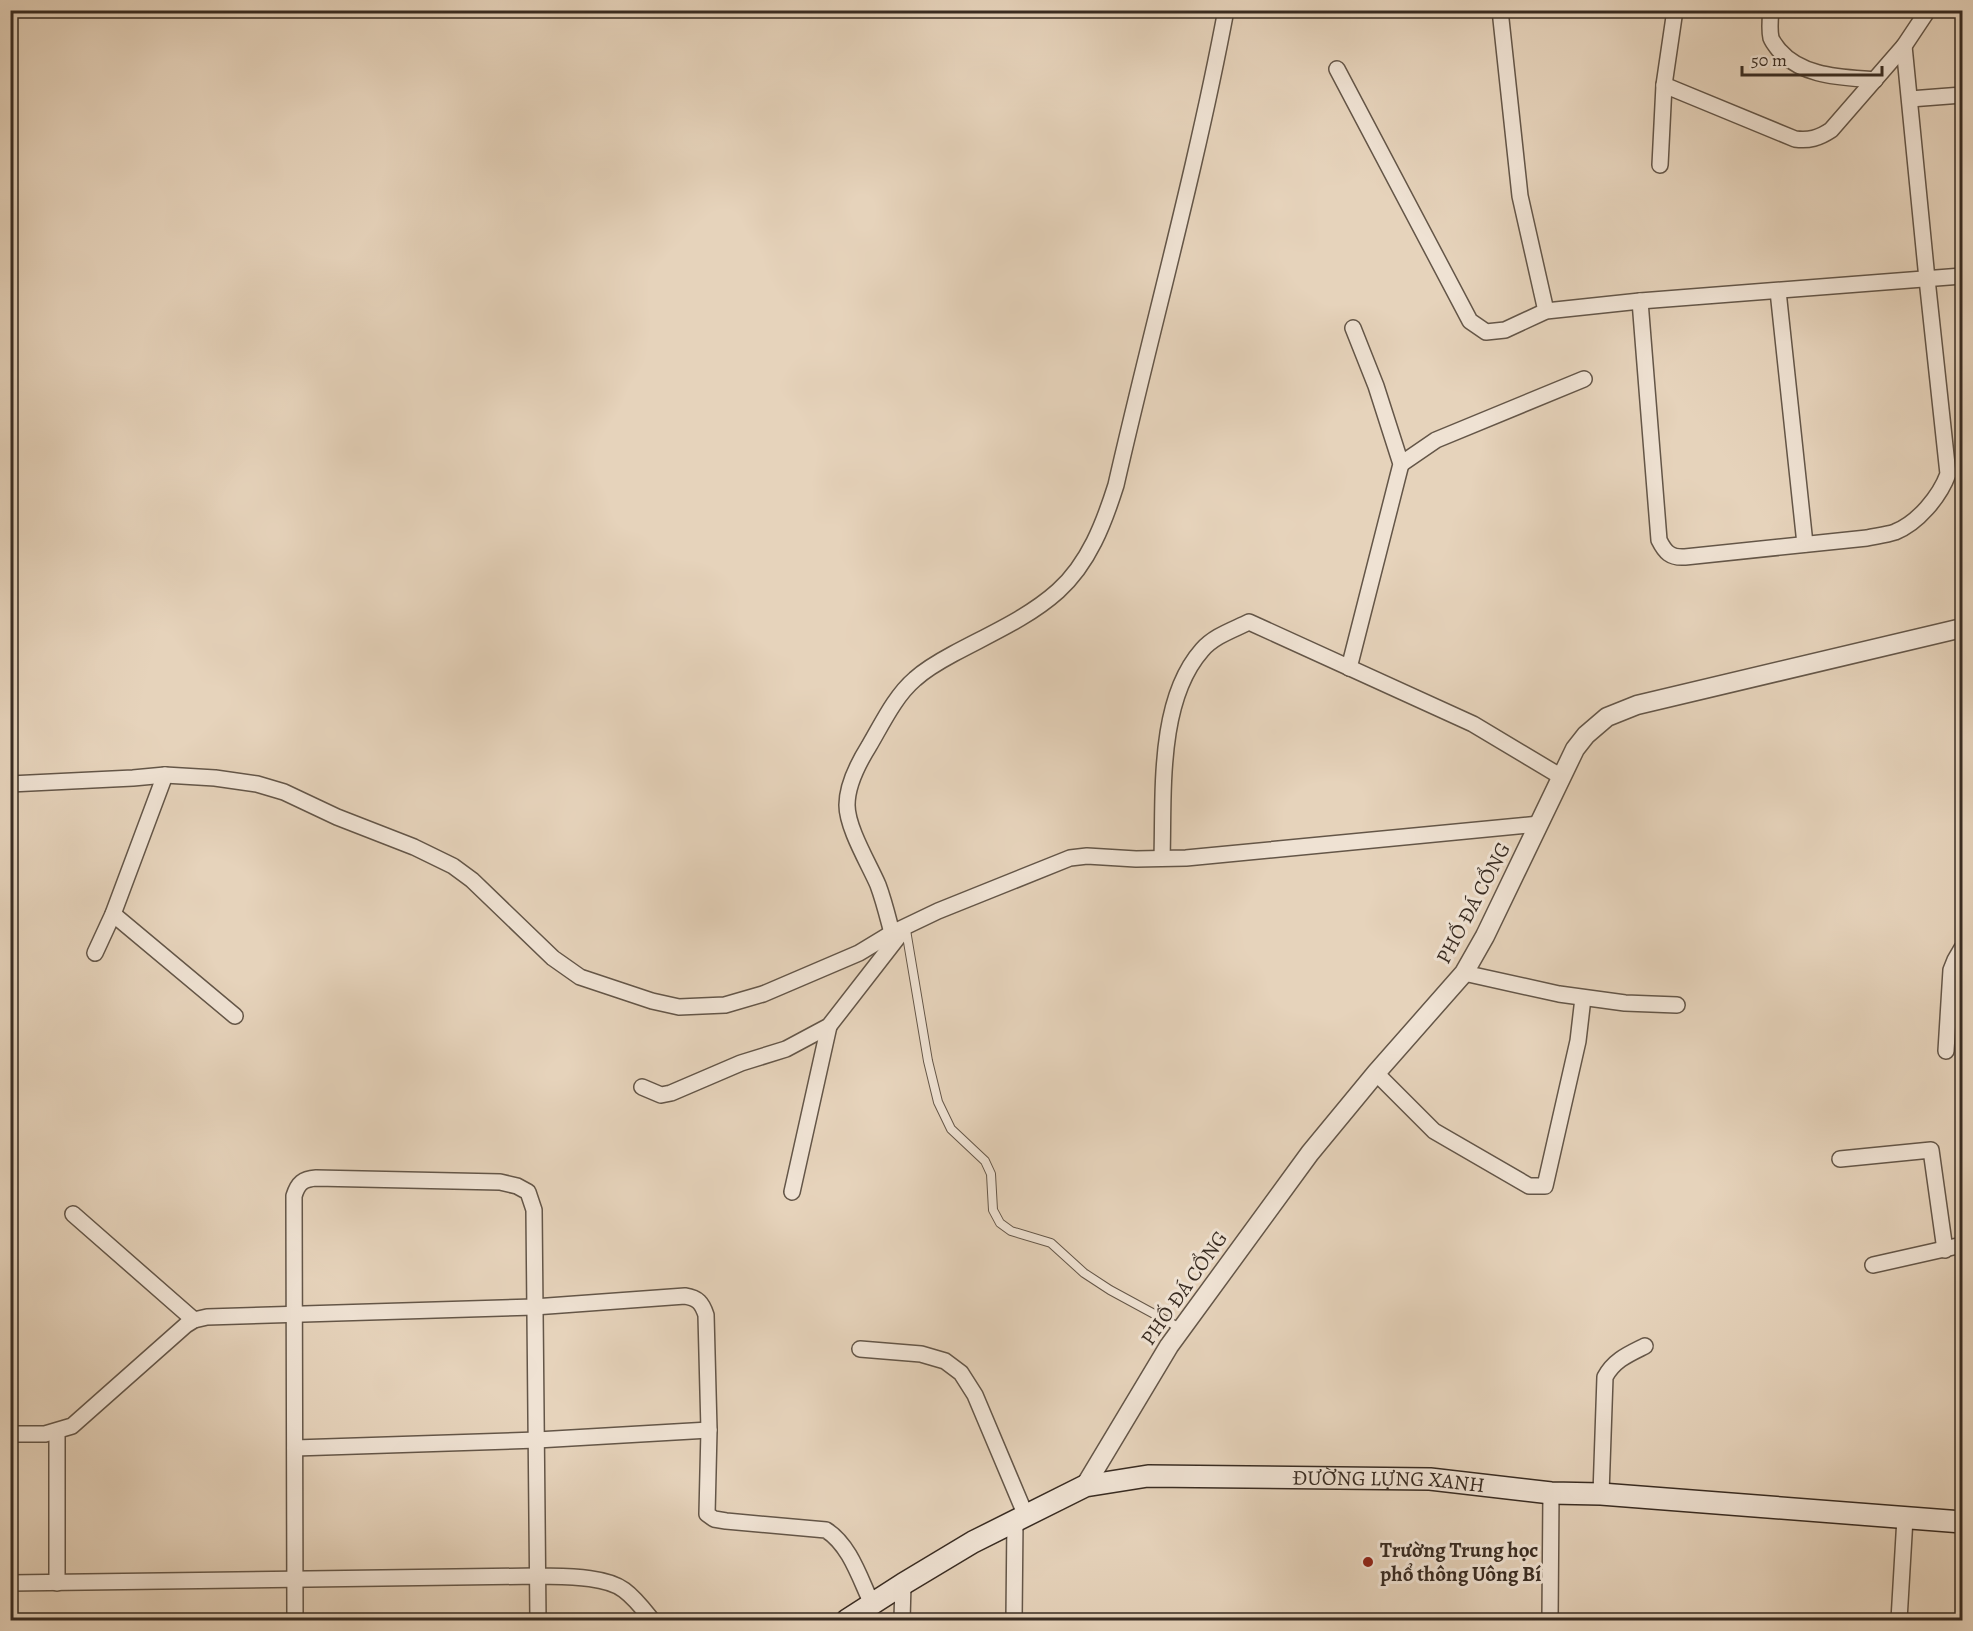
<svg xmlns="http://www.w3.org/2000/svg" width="1973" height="1631" font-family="Alegreya,serif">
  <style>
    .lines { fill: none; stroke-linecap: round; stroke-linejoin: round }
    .service-casing { stroke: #645648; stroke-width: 10 }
    .minor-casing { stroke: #645648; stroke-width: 18 }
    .tertiary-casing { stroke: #645648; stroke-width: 21 }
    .secondary-casing { stroke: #392c22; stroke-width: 24 }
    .service { stroke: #efe2d3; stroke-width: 8 }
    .minor { stroke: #efe2d3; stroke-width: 15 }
    .tertiary { stroke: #efe2d3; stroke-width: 18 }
    .secondary { stroke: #efe2d3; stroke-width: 21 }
    .poi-dot { fill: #8f2418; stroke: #efe2d3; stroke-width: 2 }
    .labels { text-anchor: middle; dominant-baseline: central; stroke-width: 6; stroke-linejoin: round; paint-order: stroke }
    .street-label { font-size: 21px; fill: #392c22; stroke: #efe2d3 }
    .poi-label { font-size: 21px; font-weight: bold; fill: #392c22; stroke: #efe2d3; text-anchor: start }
  </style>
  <rect width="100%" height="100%" fill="#e6d3bb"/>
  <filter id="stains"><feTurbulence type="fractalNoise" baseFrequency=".00333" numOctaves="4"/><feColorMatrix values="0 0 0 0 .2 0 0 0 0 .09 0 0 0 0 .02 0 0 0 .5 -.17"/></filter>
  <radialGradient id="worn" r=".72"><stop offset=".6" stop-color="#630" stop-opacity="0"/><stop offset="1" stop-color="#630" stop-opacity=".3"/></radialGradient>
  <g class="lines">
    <g class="service-casing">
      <path id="service" d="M906 930 928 1061 938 1102 951 1129 985 1161 991 1174 993 1210 1000 1223 1011 1231 1051 1243 1084 1273 1110 1290 1180 1328"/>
    </g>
    <g class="minor-casing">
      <g id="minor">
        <path d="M1500 10 1520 196 1546 311"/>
        <path d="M1771 10C1770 20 1769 29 1771 38 1773 43 1776 46 1779 50 1802 77 1842 77 1875 80"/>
        <path d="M1337 69 1470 321 1486 332 1505 330 1546 311 1640 301 1962 276"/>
        <path d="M1664 85 1795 139C1809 141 1819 138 1831 130L1904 46 1928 10"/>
        <path d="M1910 99 1962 95"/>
        <path d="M1660 165 1664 85 1675 10"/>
        <path d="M1778 291 1805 544"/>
        <path d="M1640 301 1659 540C1665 552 1670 558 1685 557L1867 538C1876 536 1886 535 1895 532 1918 523 1940 496 1948 474L1927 279 1904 46"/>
        <path d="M1401 464 1436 440 1584 379"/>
        <path d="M1349 668 1401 464 1376 386 1353 328"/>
        <path d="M10 784 133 778 165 775 215 778 257 784 284 792 337 817 414 847 453 866 472 880 553 958 580 977 652 1001 679 1007 725 1005 763 994 859 953 892 933 938 911 1070 858 1087 856 1136 859 1186 858 1539 824"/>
        <path d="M1162 858C1164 794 1157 701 1202 650 1214 636 1233 630 1249 622L1473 724 1560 776"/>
        <path d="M113 914 235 1016"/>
        <path d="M892 933C888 918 884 901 878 885 869 864 847 828 847 805 847 786 859 762 869 746 882 724 895 696 915 679 926 669 940 661 953 654 988 635 1028 618 1058 591 1089 563 1104 523 1116 485 1152 327 1196 170 1226 10"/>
        <path d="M95 953 113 914 165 775"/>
        <path d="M1464 973 1559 994 1625 1003 1677 1005"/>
        <path d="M1946 1051 1951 970 1955 960 1962 948"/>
        <path d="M1376 1073 1434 1131 1529 1186H1545L1578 1041 1583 998"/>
        <path d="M642 1087 661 1095 671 1093 741 1063 786 1049 829 1026 902 932"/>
        <path d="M1840 1159 1931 1150 1945 1250"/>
        <path d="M792 1192 829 1026"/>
        <path d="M73 1214 194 1320"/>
        <path d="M1873 1265 1962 1245"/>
        <path d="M860 1349 921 1354 945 1361 961 1373 975 1395 1026 1516"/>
        <path d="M10 1434H45L72 1426 186 1325 194 1320 207 1317 534 1307 685 1296C698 1298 702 1303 706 1315L709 1430 707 1514 714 1519 726 1521 826 1530C850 1545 860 1579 872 1604"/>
        <path d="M295 1448 537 1440 709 1430"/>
        <path d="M1601 1494 1605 1377C1614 1360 1629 1354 1645 1346"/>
        <path d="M10 1583 537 1576C561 1577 604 1575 624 1590 635 1598 644 1610 652 1620"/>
        <path d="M57 1583V1432"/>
        <path d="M295 1620 294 1196C298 1183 303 1179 316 1178L500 1182 517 1186 528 1192 534 1210 538 1620"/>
        <path d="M902 1620 903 1584"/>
        <path d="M1014 1620 1015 1520"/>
        <path d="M1550 1620 1551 1493"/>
        <path d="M1899 1620 1905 1518"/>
      </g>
    </g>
    <g class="tertiary-casing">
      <path id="tertiary" d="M1085 1486 1169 1346 1310 1153 1376 1073 1464 973 1485 936 1575 749 1586 735 1607 717 1637 705 1962 628"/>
    </g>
    <g class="secondary-casing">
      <g id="secondary">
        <path id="s1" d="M847 1620 903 1584 973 1542 1085 1486 1148 1476 1430 1479 1551 1493 1601 1494 1962 1522"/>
      </g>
    </g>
    <use href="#service" class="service"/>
    <use href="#minor" class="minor"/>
    <use href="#tertiary" class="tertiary"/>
    <use href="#secondary" class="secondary"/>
  </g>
  <circle class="poi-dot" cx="1368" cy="1562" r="6"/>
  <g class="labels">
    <g class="street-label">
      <text transform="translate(1473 903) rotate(-62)">PHỐ ĐÁ CỔNG</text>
      <text transform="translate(1184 1288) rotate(-55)">PHỐ ĐÁ CỔNG</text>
      <text stroke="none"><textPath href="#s1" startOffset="578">ĐƯỜNG LỰNG XANH</textPath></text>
    </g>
    <g class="poi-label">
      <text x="1380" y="1550">Trường Trung học<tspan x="1380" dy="24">phổ thông Uông Bí</tspan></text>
    </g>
  </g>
  <rect width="1973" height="1631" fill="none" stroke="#e6d3bb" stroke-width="36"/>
  <rect x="12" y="12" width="1949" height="1607" fill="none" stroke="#392c22" stroke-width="3"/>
  <rect x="18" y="18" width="1937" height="1595" fill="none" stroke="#392c22" stroke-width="1.5"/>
  <path d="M1742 66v9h140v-9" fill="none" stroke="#392c22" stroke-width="3"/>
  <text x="1751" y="66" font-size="18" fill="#392c22" stroke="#efe2d3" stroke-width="4.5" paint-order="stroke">50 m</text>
  <rect width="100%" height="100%" filter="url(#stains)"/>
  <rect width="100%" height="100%" fill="url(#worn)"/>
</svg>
